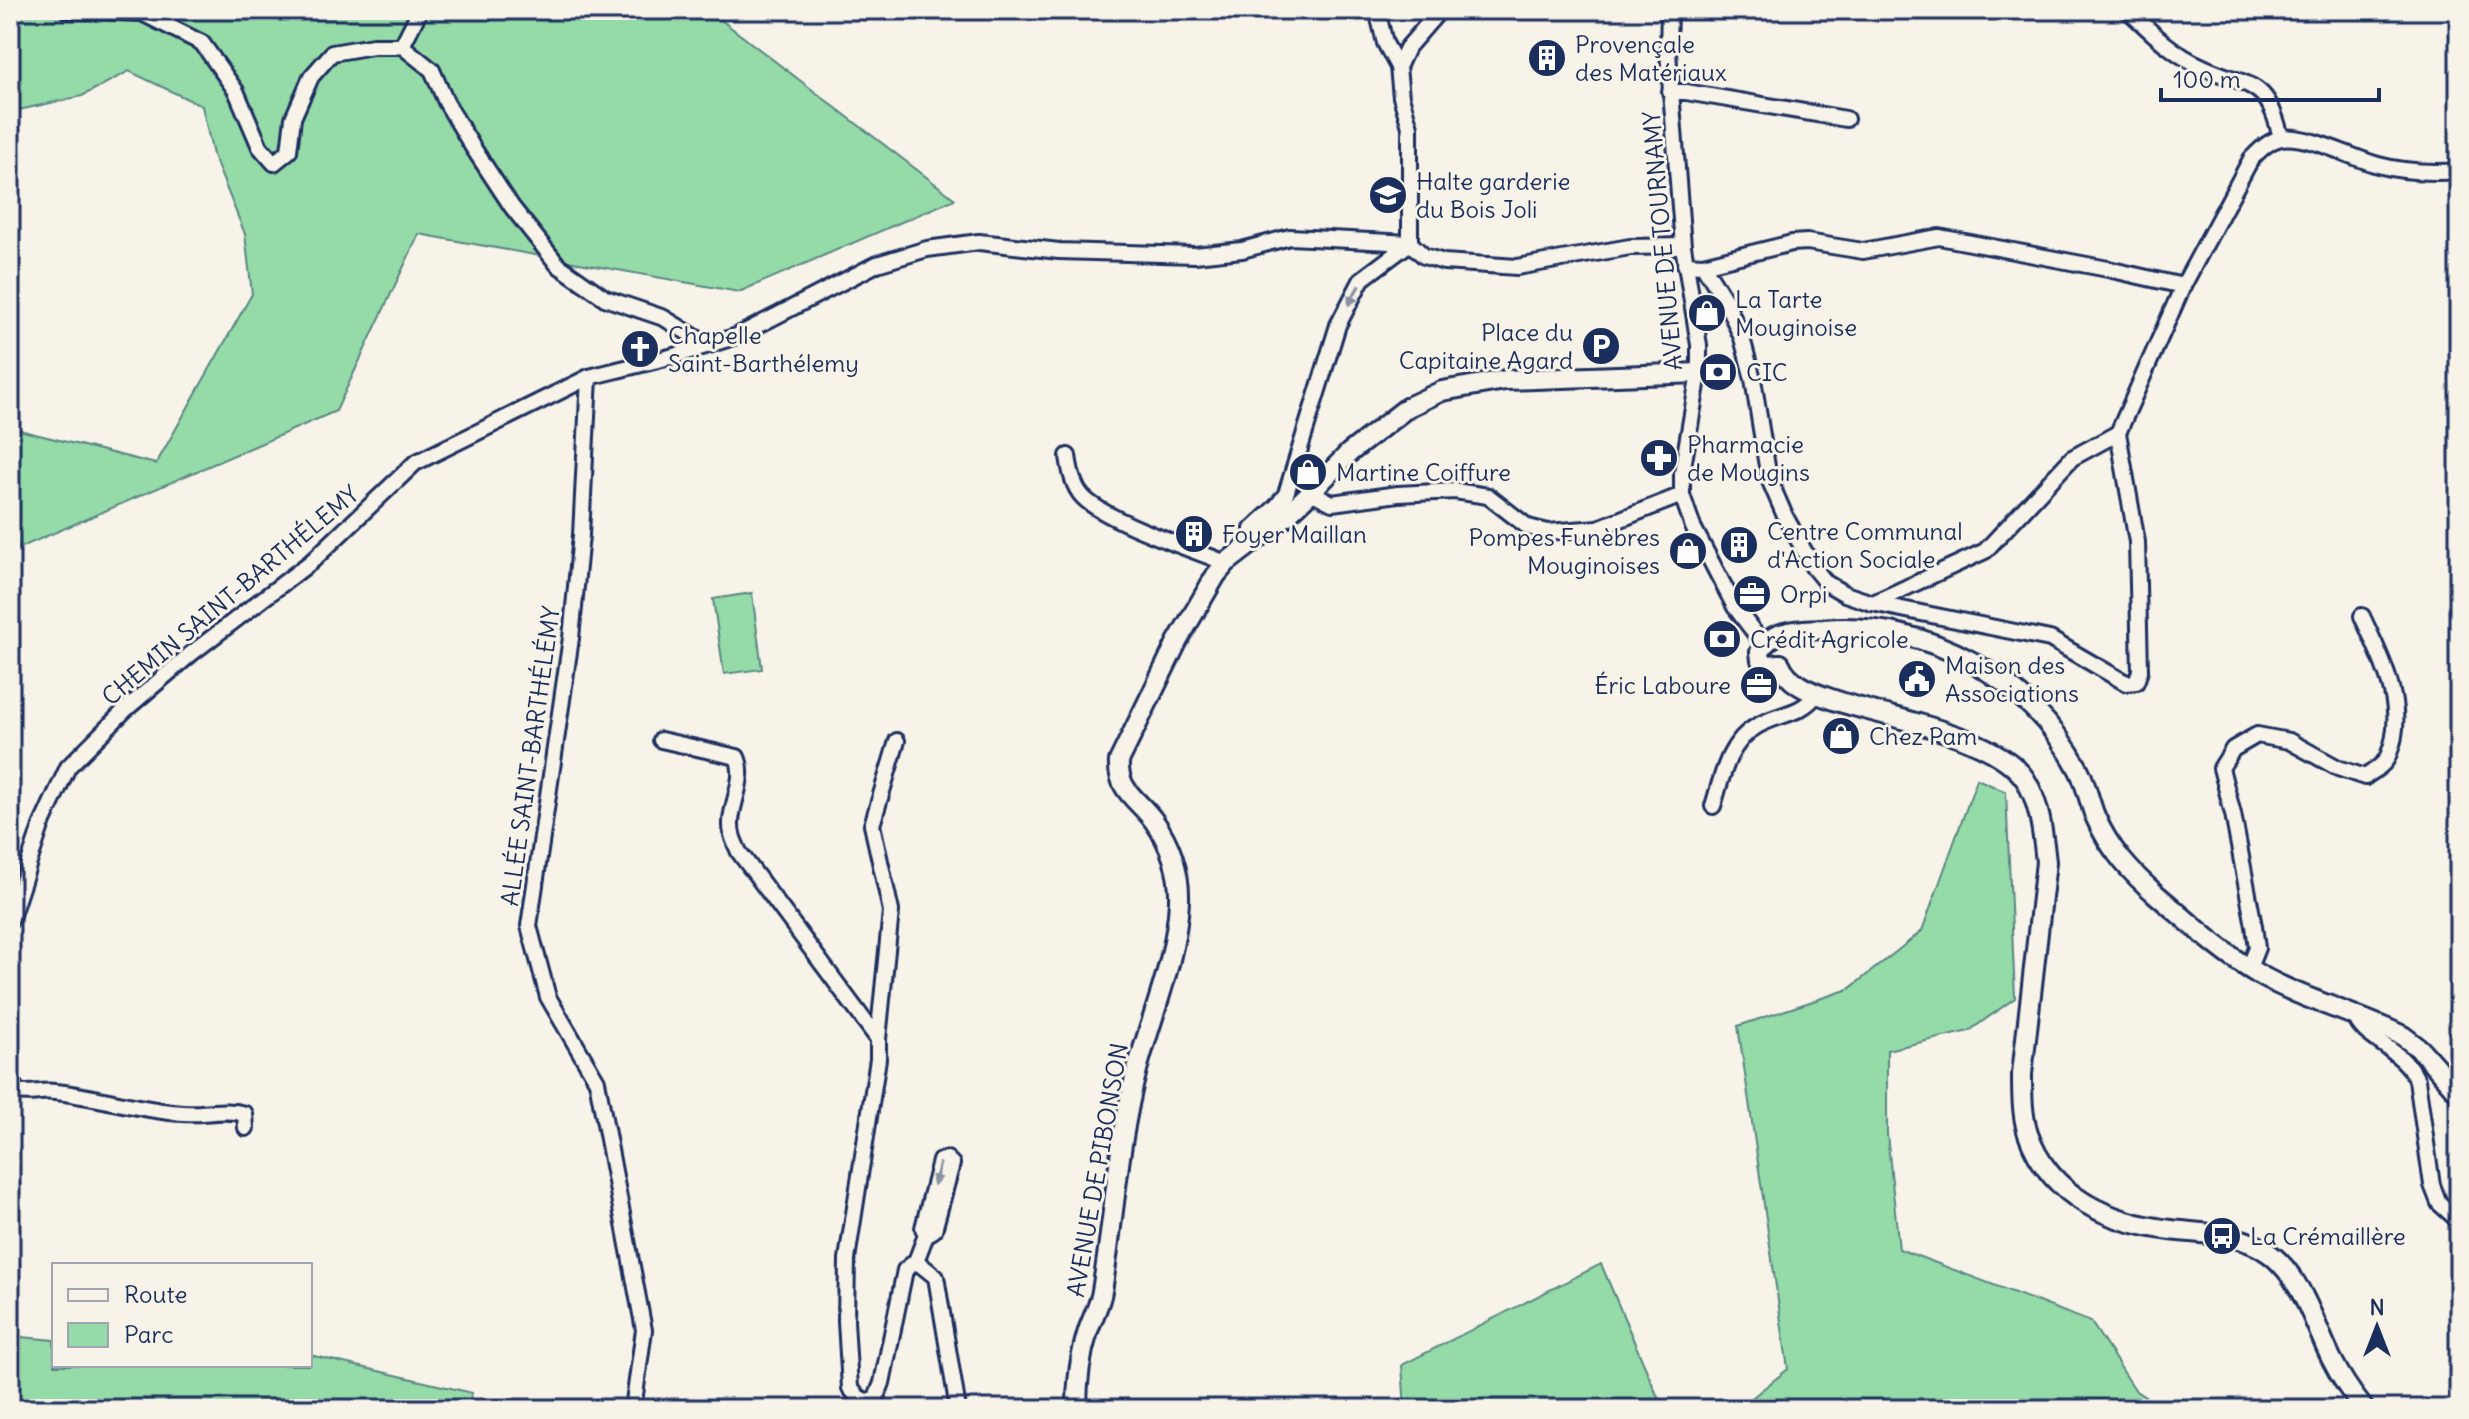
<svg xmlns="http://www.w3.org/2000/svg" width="2469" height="1419" font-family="Delius,sans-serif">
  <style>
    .green { fill: #95dba8; stroke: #588583; stroke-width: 2 }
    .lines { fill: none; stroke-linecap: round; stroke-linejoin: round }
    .street-casing { stroke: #1b2f5e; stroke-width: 20 }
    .secondary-casing { stroke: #1b2f5e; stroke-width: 24 }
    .street { stroke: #f7f3e8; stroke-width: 14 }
    .secondary { stroke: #f7f3e8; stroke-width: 18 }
    .oneway { fill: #8991a3 }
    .labels { text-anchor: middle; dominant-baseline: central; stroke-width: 6; stroke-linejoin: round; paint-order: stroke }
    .poi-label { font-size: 24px; fill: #1b2f5e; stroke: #f7f3e8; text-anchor: start }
    .street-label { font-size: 24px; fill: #1b2f5e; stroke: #f7f3e8 }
  </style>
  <rect width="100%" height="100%" fill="#f7f3e8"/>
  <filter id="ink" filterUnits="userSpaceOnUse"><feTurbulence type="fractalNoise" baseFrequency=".0125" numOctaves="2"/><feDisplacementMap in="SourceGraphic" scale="16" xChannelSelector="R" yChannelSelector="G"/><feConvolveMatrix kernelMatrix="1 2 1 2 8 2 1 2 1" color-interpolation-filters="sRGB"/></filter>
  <g filter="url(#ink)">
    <g class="green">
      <path d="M10 10H708L955 199 739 292 419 234 336 411 10 552V424L23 431 156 464 252 294 245 234 213 155 202 106 129 71 82 96 10 112Z"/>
      <path d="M752 593 762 669 724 674 713 599Z"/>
      <path d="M1977 779 2006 792 2015 998 1969 1031 1887 1050V1134L1899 1249 2091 1322 2136 1391 2163 1409H1738L1788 1369 1738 1026 1849 989 1922 931Z"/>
      <path d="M1601 1264 1663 1409H1405L1402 1365Z"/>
      <path d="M10 1336 54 1340V1365H310V1355L472 1393 466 1409H10Z"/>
    </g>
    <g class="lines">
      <g class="street-casing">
        <g id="street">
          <path d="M67 10 142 13 202 43 236 91 260 147 274 163 289 151 293 118 311 77 332 53 373 46H402L432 70 446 102 472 146 512 207 558 265 605 298 664 318 708 345"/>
          <path d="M1377 10 1385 43 1398 67"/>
          <path d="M1669 10 1668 52 1683 246 1699 345V373L1682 473V495L1693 527 1735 607 1763 644"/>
          <path d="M2128 10C2150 31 2173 54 2201 66 2250 89 2267 77 2281 138"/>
          <path d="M402 46 420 10"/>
          <path d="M1670 92H1686L1846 119"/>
          <path d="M1685 264 1703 265 1726 302 1742 338 1753 379 1769 479 1785 516 1813 567 1826 583 1845 594 1872 603 2050 639 2126 683 2136 682 2140 671 2137 542 2118 433 2183 286 2251 159C2260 150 2268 141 2281 138 2308 134 2352 158 2378 165 2404 172 2432 173 2459 171"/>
          <path d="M1703 265 1792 243 1807 242 1863 251 1939 237 2108 269 2183 286"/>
          <path d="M589 377 581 535 571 638 529 926 548 997 597 1081 644 1330 633 1409"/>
          <path d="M1068 456C1070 470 1073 487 1083 497 1104 520 1194 550 1226 563"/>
          <path d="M1311 492 1332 503 1398 494 1455 491 1488 496 1528 527 1548 532 1598 528 1682 495"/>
          <path d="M1251 542 1252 529 1277 506 1286 494 1338 325 1362 279 1410 243V127L1401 97 1398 67 1407 48 1440 10"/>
          <path d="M1873 603 1985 551 2072 458 2118 433"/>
          <path d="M661 740 737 757C748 781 726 809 732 834 733 840 737 847 739 852L878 1039V1059L847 1259 846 1321 850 1388 859 1398 869 1402 876 1398 882 1383 905 1270 916 1261 936 1277 958 1409"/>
          <path d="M1713 806C1722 777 1728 742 1757 726 1779 713 1800 716 1817 694"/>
          <path d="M10 921 41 826 68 767 126 709 192 653 311 562 415 463 589 377 674 356 737 336 877 264 927 249 979 242 1059 251 1195 255 1242 250 1290 237 1410 243 1424 256 1444 262 1517 267 1630 247 1683 246"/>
          <path d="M2249 968 2257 948 2254 926 2233 814 2221 768 2233 749 2257 735 2289 741 2338 768 2365 777C2372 772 2385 765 2388 756 2409 709 2381 658 2362 616"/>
          <path d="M2356 1017C2361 1038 2404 1049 2417 1080L2432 1185 2439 1203 2459 1221"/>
          <path d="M878 1039 891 911 872 825 897 741"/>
          <path d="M10 1080 18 1092C31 1095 41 1090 55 1092 98 1096 140 1111 183 1113 204 1115 224 1108 245 1114L246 1128"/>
          <path d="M916 1261 926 1235 934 1230 952 1164 947 1159 940 1161 923 1228 926 1235"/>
        </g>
      </g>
      <g class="secondary-casing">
        <g id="secondary">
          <path d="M1780 664C1789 684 1809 691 1828 698 1880 717 1994 733 2025 779 2040 803 2043 835 2046 862L2022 1074C2022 1094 2022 1115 2028 1134 2050 1197 2110 1223 2171 1230 2204 1234 2243 1233 2270 1254 2302 1278 2314 1323 2331 1358 2340 1376 2351 1393 2364 1409"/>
          <path d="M1780 664 1768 665 1761 660 1760 652C1768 629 1803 630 1824 629 1927 620 2030 678 2079 770 2086 784 2089 801 2095 816 2109 849 2131 873 2158 896 2190 923 2222 953 2258 974 2304 1000 2356 1013 2403 1036L2420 1049 2459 1093"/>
          <path d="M1077 1409C1077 1383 1080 1356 1088 1331 1092 1318 1100 1305 1102 1291 1114 1218 1118 1142 1137 1070 1152 1014 1177 958 1179 900 1180 872 1170 843 1154 821 1138 799 1117 791 1119 761L1177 642 1216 575 1226 563 1277 524 1311 492 1349 453 1408 407 1442 391 1505 380 1699 373"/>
        </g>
      </g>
      <use href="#street" class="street"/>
      <use href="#secondary" class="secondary"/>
    </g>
    <defs><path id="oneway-solid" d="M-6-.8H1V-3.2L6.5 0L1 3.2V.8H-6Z" transform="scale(2)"/></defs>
    <g class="oneway">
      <use href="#oneway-solid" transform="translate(1354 295) rotate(118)"/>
      <use href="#oneway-solid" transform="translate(937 1174) rotate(105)"/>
    </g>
  </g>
  <defs>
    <g id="building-disc" transform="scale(2)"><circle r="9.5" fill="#1b2f5e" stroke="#f7f3e8"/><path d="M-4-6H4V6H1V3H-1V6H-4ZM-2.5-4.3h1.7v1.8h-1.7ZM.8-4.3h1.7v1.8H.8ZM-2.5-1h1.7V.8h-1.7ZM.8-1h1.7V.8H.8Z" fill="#fff"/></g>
    <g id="school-disc" transform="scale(2)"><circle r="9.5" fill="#1b2f5e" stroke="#f7f3e8"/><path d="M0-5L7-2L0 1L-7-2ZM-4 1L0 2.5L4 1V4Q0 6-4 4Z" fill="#fff"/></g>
    <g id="shop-disc" transform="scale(2)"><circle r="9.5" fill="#1b2f5e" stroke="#f7f3e8"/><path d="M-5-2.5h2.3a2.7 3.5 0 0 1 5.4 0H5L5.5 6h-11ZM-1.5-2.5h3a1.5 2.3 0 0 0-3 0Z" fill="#fff"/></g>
    <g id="parking-disc" transform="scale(2)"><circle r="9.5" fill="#1b2f5e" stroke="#f7f3e8"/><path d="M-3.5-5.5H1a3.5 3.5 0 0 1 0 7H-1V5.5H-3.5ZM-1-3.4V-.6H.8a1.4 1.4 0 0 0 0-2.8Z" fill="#fff"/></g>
    <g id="church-disc" transform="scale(2)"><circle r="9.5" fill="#1b2f5e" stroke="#f7f3e8"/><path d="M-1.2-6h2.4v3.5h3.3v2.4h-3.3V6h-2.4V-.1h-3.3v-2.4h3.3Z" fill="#fff"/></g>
    <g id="bank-disc" transform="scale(2)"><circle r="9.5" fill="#1b2f5e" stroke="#f7f3e8"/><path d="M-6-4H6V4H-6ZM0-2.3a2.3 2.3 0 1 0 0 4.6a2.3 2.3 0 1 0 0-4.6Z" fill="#fff"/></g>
    <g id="pharmacy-disc" transform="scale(2)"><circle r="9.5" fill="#1b2f5e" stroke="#f7f3e8"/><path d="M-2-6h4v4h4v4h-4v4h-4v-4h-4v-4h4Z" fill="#fff"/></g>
    <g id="office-disc" transform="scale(2)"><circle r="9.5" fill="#1b2f5e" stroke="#f7f3e8"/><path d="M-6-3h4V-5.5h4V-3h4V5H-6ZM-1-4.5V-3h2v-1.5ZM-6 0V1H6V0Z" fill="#fff"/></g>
    <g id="civic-disc" transform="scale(2)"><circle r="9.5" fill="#1b2f5e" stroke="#f7f3e8"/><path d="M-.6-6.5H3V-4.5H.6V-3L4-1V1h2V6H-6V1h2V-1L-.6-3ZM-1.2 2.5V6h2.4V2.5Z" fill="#fff"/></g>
    <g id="bus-disc" transform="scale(2)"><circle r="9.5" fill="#1b2f5e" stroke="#f7f3e8"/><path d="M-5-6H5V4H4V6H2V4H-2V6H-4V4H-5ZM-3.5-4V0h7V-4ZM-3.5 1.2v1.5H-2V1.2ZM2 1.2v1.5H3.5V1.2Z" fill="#fff"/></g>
  </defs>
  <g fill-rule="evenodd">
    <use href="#building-disc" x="1547" y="58"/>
    <use href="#school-disc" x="1388" y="195"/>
    <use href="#shop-disc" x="1707" y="313"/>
    <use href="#parking-disc" x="1601" y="346"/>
    <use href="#church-disc" x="640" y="349"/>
    <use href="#bank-disc" x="1718" y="372"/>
    <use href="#pharmacy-disc" x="1659" y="458"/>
    <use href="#shop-disc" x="1308" y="472"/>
    <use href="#building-disc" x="1194" y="534"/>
    <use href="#building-disc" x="1739" y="545"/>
    <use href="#shop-disc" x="1688" y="551"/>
    <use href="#office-disc" x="1752" y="594"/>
    <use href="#bank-disc" x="1722" y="639"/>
    <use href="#civic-disc" x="1917" y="679"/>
    <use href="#office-disc" x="1759" y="685"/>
    <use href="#shop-disc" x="1841" y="736"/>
    <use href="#bus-disc" x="2222" y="1236"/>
  </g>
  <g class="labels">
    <g class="poi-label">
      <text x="1575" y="44">Provençale<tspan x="1575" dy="28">des Matériaux</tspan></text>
      <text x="1416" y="181">Halte garderie<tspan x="1416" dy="28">du Bois Joli</tspan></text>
      <text x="1735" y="299">La Tarte<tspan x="1735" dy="28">Mouginoise</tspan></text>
      <text x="1573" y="332" text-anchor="end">Place du<tspan x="1573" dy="28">Capitaine Agard</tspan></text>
      <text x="668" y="335">Chapelle<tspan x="668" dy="28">Saint-Barthélemy</tspan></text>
      <text x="1746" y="372">CIC</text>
      <text x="1687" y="444">Pharmacie<tspan x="1687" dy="28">de Mougins</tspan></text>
      <text x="1336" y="472">Martine Coiffure</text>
      <text x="1767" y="531">Centre Communal<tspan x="1767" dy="28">d'Action Sociale</tspan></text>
      <text x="1222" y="534">Foyer Maillan</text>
      <text x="1660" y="537" text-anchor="end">Pompes Funèbres<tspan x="1660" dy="28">Mouginoises</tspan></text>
      <text x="1780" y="594">Orpi</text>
      <text x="1750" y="639">Crédit Agricole</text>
      <text x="1945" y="665">Maison des<tspan x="1945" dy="28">Associations</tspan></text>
      <text x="1731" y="685" text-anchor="end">Éric Laboure</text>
      <text x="1869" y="736">Chez Pam</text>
      <text x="2250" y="1236">La Crémaillère</text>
    </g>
    <g class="street-label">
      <text transform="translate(1662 241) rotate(-95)">AVENUE DE TOURNAMY</text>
      <text transform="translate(230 595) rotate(-40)">CHEMIN SAINT-BARTHÉLEMY</text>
      <text transform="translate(530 756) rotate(-82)">ALLÉE SAINT-BARTHÉLÉMY</text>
      <text transform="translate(1097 1170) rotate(-80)">AVENUE DE PIBONSON</text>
    </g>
  </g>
  <rect width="2469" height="1419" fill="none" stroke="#f7f3e8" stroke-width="40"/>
  <rect x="20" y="20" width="2429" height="1379" fill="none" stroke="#1b2f5e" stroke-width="3" filter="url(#ink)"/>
  <rect x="52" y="1263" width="260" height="104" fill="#f7f3e8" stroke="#9fa5b1" stroke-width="2"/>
  <rect x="68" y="1289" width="40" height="12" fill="#f7f3e8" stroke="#9fa5b1" stroke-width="2"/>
  <text x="124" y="1303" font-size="24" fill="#1b2f5e">Route</text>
  <rect x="68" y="1323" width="40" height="24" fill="#95dba8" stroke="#9fa5b1" stroke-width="2"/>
  <text x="124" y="1343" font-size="24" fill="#1b2f5e">Parc</text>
  <g transform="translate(2377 1327)" stroke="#f7f3e8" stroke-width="6" paint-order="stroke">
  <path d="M0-6L14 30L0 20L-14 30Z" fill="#1b2f5e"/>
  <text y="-12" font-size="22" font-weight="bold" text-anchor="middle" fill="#1b2f5e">N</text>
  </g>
  <path d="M2161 88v12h218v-12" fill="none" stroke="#1b2f5e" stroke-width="4"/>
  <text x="2173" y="88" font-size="24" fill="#1b2f5e" stroke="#f7f3e8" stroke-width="6" paint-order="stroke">100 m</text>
</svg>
